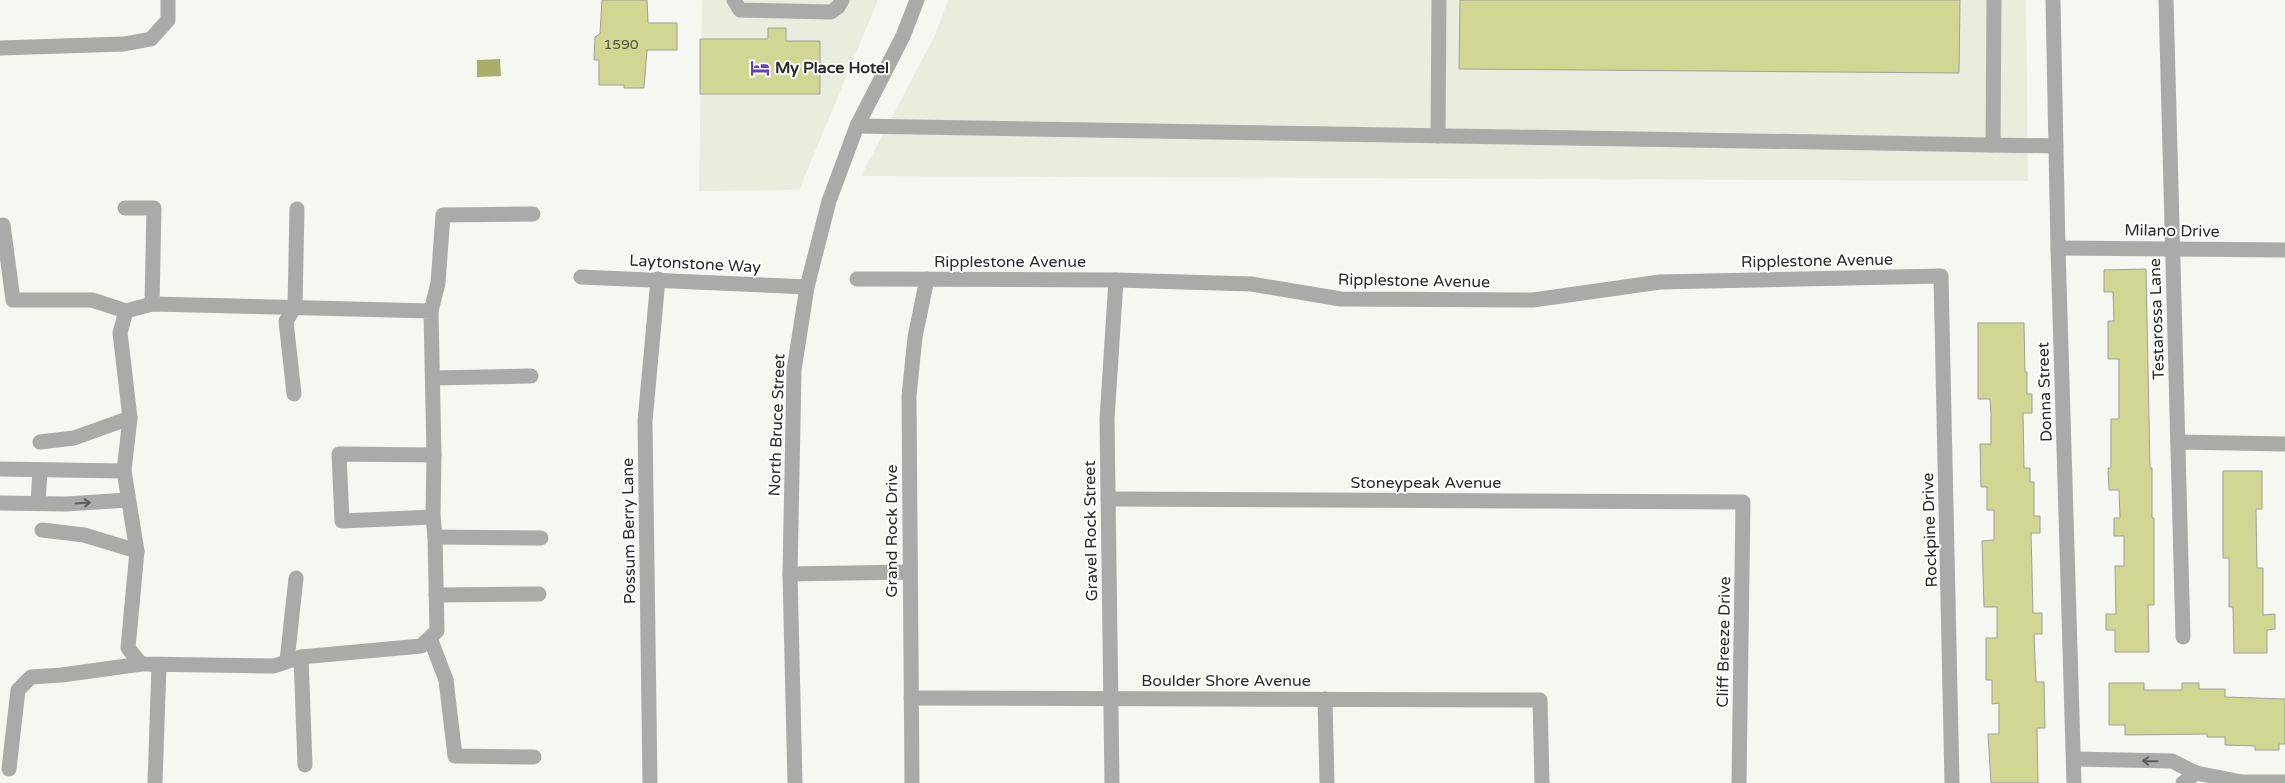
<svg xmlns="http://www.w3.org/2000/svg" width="2285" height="783" font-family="'Varela Round',sans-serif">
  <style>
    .built { fill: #eaecde }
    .water { fill: #a6ae6a }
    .building { fill: #cfd792; stroke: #9fa09b }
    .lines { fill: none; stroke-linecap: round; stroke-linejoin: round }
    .minor { stroke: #aaaaa8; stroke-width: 15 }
    .oneway { stroke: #5d5d5b }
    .labels { text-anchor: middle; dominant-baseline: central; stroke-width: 4; stroke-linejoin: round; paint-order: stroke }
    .number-label { font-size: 14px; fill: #535542 }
    .poi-label { font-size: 16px; font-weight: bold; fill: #2a2a28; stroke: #fff; text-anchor: start }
    .street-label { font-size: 16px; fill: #2a2a28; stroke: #fff }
  </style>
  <rect width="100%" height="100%" fill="#f6f7f1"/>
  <g class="built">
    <path d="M702 0H878L799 190 699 191Z"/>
    <path d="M948 0H2026L2028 181 861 176 935 35Z"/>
  </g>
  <path class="water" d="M500 59 501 76 477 77V60Z"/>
  <g class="building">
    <path d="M602 0H647L648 23H677V50H647L644 88H624V85H599V60H594L595 37 600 34Z"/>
    <path d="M1460 0H1960L1959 73 1459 69Z"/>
    <path d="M768 28H786V41H820V94H700V39H768Z"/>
    <path d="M2146 269 2150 468H2152V518H2154V605H2148L2149 652H2115V630H2106V614H2116L2115 566H2124V536H2114V518H2120L2119 490H2109L2108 468H2111V419H2119V359H2108V321H2114L2113 292H2104V270Z"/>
    <path d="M1978 323H2024L2025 372H2027V394H2032V413H2023L2024 468H2030V482H2034V516H2040V533H2031L2033 613H2042V634H2034L2036 682H2044L2045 728H2037L2038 783H1991L1988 734H1999V703L1992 704V680H1986V638H1997V607H1984L1982 541 1994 540V510H1987V487H1981L1980 444H1991V414L1990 399H1978Z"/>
    <path d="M2223 471H2262V509H2256L2257 568H2263V615L2275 614V629L2267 630V653H2234L2233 607H2229V558H2223Z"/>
    <path d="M2109 683H2144V690H2182V683H2199V689H2225V697L2285 699V744H2279V750H2255V746L2225 745V737H2207V734L2125 735V725H2109Z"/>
  </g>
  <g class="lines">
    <g class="minor">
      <path d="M734 0 740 10 831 12 838 7 842 0"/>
      <path d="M2053 0 2058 248 2074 783"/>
      <path d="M2166 0 2183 637"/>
      <path d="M0 48 124 44 151 39 168 20V0"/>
      <path d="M857 126 2056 146"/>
      <path d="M1438 136 1439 0"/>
      <path d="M1993 145 1994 0"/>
      <path d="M125 208H154L152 304"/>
      <path d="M3 225 13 300H92L126 311"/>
      <path d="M2058 248 2285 250"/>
      <path d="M581 277 807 287"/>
      <path d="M857 279 1116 280 1251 284 1341 299 1533 300 1660 282 1941 276 1952 783"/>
      <path d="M152 304 431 311 434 455 433 517 435 537 437 631 421 646 301 657 274 666 141 664 128 648 137 551 124 471 130 418 120 333 126 311Z"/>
      <path d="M431 311 438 283 443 215 533 214"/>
      <path d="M433 378 531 376"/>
      <path d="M294 394 286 321 295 307 297 209"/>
      <path d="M40 442 74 438 130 418"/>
      <path d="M2178 442 2285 444"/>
      <path d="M0 469 124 471"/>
      <path d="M1108 499 1743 502 1739 783"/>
      <path d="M0 503 66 504 128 500"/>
      <path d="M38 503 40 470"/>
      <path d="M433 517 342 521 339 454 434 455"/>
      <path d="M42 530 84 535 137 551"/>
      <path d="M435 537 541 538"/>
      <path d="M790 574 909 572"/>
      <path d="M436 595 539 594"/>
      <path d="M430 638 446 680 455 756 534 757"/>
      <path d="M301 657 305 765"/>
      <path d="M287 661 296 578"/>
      <path d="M911 698 1540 700 1542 783"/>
      <path d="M1325 699 1327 783"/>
      <path d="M2074 759 2172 761 2196 773 2242 782H2285"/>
      <path d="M9 769 18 690 31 677 62 675 141 664"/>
      <path d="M155 783 159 665"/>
      <path d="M650 783 645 421 658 279"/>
      <path d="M795 783 790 574 794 370 807 287 829 201 857 126 903 36 917 0"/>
      <path d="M912 783 909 396 915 337 927 279"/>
      <path d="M1112 783 1107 419 1116 280"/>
      <path d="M2183 783 2196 773"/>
    </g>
  </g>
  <defs><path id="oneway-shaft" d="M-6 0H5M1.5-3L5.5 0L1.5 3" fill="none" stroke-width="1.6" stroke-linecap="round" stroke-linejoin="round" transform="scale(1.25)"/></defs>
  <g class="oneway">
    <use href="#oneway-shaft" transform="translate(83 503) rotate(-4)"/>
    <use href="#oneway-shaft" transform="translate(2150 761) rotate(-179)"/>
  </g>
  <defs>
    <g id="hotel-bare" transform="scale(1.5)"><path d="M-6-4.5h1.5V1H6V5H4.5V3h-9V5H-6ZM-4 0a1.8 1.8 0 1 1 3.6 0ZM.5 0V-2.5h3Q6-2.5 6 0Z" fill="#673fb7" stroke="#fff" stroke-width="2.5" paint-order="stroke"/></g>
  </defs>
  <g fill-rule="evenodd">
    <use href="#hotel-bare" x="760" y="68"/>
  </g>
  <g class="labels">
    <g class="number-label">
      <text x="621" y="44">1590</text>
    </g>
    <g class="poi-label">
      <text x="775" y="68">My Place Hotel</text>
    </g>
    <g class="street-label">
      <text transform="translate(2172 231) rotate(1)">Milano Drive</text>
      <text transform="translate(1817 261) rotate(-1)">Ripplestone Avenue</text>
      <text x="1010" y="262">Ripplestone Avenue</text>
      <text transform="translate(695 264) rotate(3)">Laytonstone Way</text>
      <text transform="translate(1414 281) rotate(1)">Ripplestone Avenue</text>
      <text transform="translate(2157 319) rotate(-92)">Testarossa Lane</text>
      <text transform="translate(2045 392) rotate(-92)">Donna Street</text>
      <text transform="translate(777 425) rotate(-88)">North Bruce Street</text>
      <text x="1426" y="483">Stoneypeak Avenue</text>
      <text transform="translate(1930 530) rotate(-92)">Rockpine Drive</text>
      <text transform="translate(629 531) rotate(-91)">Possum Berry Lane</text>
      <text transform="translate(892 531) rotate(-90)">Grand Rock Drive</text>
      <text transform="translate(1091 531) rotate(-91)">Gravel Rock Street</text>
      <text transform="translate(1724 642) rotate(-89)">Cliff Breeze Drive</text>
      <text x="1226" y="681">Boulder Shore Avenue</text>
    </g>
  </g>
</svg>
